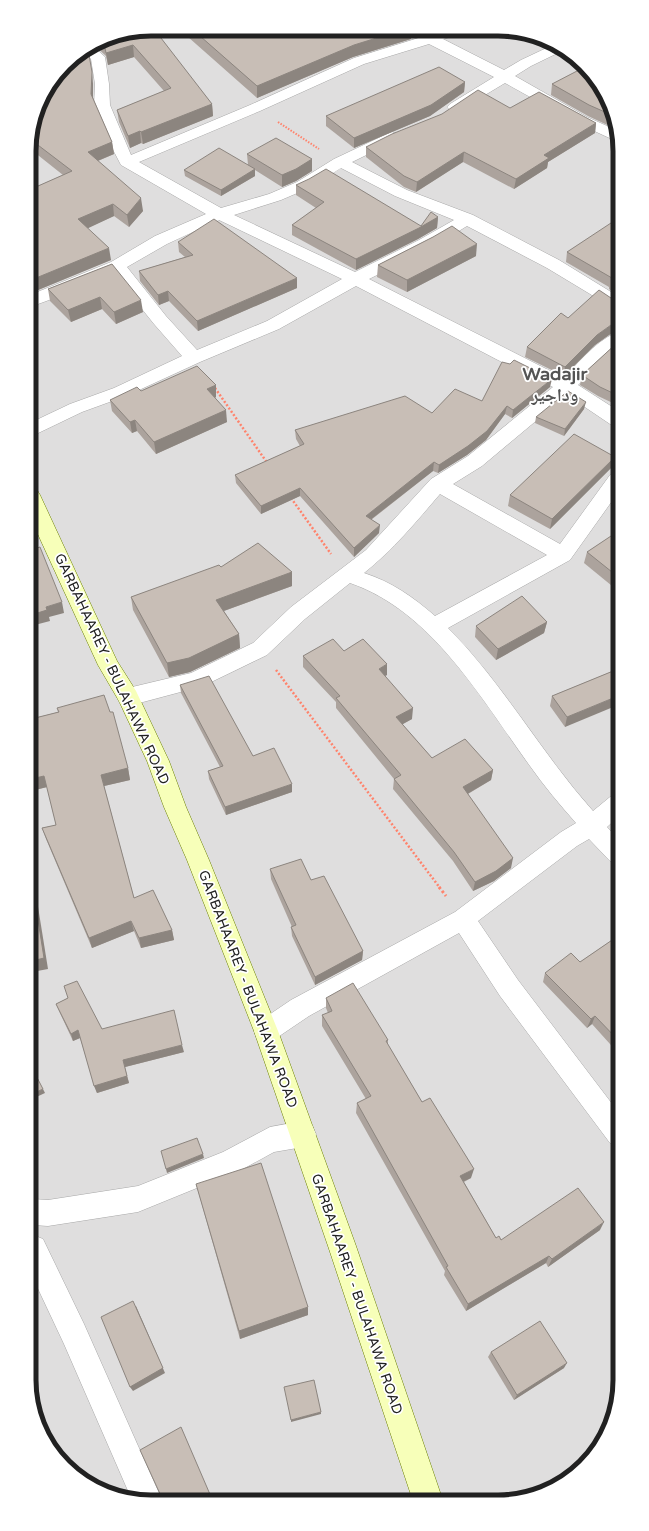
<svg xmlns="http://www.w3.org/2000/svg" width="649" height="1531" font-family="'Varela Round','Noto Naskh Arabic',sans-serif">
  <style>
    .residential { fill: #dfdede }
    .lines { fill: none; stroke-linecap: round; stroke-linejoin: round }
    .street-casing { stroke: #a8a8a8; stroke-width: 1 }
    .secondary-casing { stroke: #6b8100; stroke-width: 1 }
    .path-far2 { stroke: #ff836c; stroke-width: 2; stroke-dasharray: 1.5 1.5; stroke-linecap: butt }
    .path-far1 { stroke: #ff836c; stroke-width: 2.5; stroke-dasharray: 2 2; stroke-linecap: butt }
    .path { stroke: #ff836c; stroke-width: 3; stroke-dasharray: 2.5 2.5; stroke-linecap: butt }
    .street { fill: #fff; fill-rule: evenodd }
    .secondary { fill: #f7ffb9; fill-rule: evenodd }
    .wall { fill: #aca39d }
    .shaded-wall { fill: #8c857f }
    .building { fill: #c8beb6; stroke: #8c857f }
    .labels { text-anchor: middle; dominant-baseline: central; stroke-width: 3.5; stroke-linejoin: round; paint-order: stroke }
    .street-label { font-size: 14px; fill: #212121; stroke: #fff }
    .district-label { font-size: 18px; font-weight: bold; fill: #545454; stroke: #fff }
    .rim { fill: none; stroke: #212121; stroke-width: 5 }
  </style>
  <rect width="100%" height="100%" fill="#f2efe7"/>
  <path class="residential" d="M151 29 521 31 552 42 584 65 616 120 620 1387 611 1426 595 1454 565 1481 529 1498 128 1500 97 1489 65 1466 33 1411 29 143 42 97 71 60 105 38Z"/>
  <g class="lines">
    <g class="street-casing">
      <g id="street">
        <path d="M441 31H462L460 34 443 39 504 70 521 60 555 44 564 50 531 66 515 76 587 117 616 130V141L577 123 505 83 460 110 455 112 450 110 447 107 450 104 494 77 429 44 364 64 260 111 139 162 221 208 269 194 297 182 334 159 387 134 392 132 397 134 400 137 397 140 352 162 407 190 473 215 559 260 616 295V307L610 306 547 268 467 226 431 248 369 279 564 378C577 364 599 338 617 333V348L578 385 617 410V425L610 424 567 395 482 466 453 484 560 544 610 475 617 473V494L570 560 448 628C503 683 541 753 593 811L610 797 618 795V817L607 827 618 839V864L610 861 589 839 577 846 478 921 518 980 619 1113V1147L610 1143 500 996 459 933 309 1016 275 1039 266 1043 257 1039 254 1031 257 1023 291 1000 455 912 561 832 576 823C560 805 544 786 530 766 482 700 432 611 350 583L305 619 267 655 203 686 128 706 120 703 117 697 120 691 128 688 191 673 253 643 291 607 366 550 431 479 468 456 553 387 496 359 356 286 279 329 200 362 126 396 82 412 30 437V423L70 404 114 388 182 356 154 324 114 274 79 289 30 307V295L111 262 155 236 206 214 121 165 110 144 94 105 95 84 91 59 83 52 93 46 105 57 109 84 110 105 131 155 250 105 354 58ZM341 168 395 196 454 220 419 240 355 272 234 215 281 200 309 188ZM219 220 342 279 267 321 197 350 166 316 127 267 167 244ZM440 494 547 555 435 616C413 597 392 582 364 573 393 550 416 522 440 494Z"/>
        <path d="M303 1121 312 1125 316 1134 312 1143 303 1147 274 1152 241 1170 138 1212 48 1226 33 1225V1199L48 1200 138 1186 223 1152 270 1127Z"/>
        <path d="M33 1235 43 1239 84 1324 162 1500H132L64 1344 33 1278Z"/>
      </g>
    </g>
    <g class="secondary-casing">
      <path id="secondary" d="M30 488 37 490 40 495 117 661 136 691 169 761 186 807 209 860 278 1031 356 1246 442 1498H412L328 1246 254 1031 187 860 164 807 147 761 119 701 98 665 30 517Z"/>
    </g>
    <path class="path-far2" d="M278 122 319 149"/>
    <g class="path-far1">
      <path d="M215 388 268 464"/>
      <path d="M291 498 331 554"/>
      <path d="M276 670 440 888"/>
    </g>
    <path class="path" d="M439 887 446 896"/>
    <use href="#street" class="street"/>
    <use href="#secondary" class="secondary"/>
  </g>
  <g class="wall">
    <path d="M151 29 212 104 213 116 143 144 141 143 130 148 119 122 117 110 164 91 134 57 108 65 106 56 94 45 105 38Z"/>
    <path d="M179 29 411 31V39L353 57 257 98Z"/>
    <path d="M586 68 616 120V129L588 116 551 95 552 84Z"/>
    <path d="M465 82 464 92 430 116 354 148 326 126V116Z"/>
    <path d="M93 84V98L112 142 114 154 98 161 143 211 129 227 114 216 87 228 111 260 38 290 30 281 29 190 63 175 29 148V143L42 97Z"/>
    <path d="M510 108 596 123 595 133 548 162 547 168 514 189 463 162 416 192 404 187 366 157V147Z"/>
    <path d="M247 154 312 159V171L296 181 282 187 255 170V176L221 196 185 176 184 170 248 165Z"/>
    <path d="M296 185 421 226 438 217 437 228 418 239 356 270 292 235V225L316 208 296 195Z"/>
    <path d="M616 222V294L609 289V287L566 262 567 252Z"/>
    <path d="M433 237 476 256 407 292 377 277 378 265Z"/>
    <path d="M178 242 297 288 198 331 169 301 159 305 140 281 139 271 185 257 179 252Z"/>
    <path d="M112 264 143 312 116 324 102 309 71 322 50 301 48 289Z"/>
    <path d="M568 318 609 335 595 345 564 376 525 357 527 347Z"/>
    <path d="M617 343V405L598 396 580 385 582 375Z"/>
    <path d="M216 385V397L215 398 227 422 156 454 137 431 132 433 112 411 110 400 141 391Z"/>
    <path d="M550 387 512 418 505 414 486 440 467 455 438 473 433 471 371 520 379 533 354 557 300 496 261 514 236 483 235 475 300 446 296 439 295 430 432 413 482 401Z"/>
    <path d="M584 409 564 436 535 423 536 417Z"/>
    <path d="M612 467 550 529 508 506 510 495Z"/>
    <path d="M617 533V590L584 563 587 552Z"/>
    <path d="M221 567 292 572V586L224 611 239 634 240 648 190 672 169 677 133 610 131 597Z"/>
    <path d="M547 622 544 633 496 660 475 637 476 626Z"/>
    <path d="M344 651 387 675 385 676 412 719 402 724 432 758 493 770 491 780 468 794 511 868 494 881 473 891 453 861 393 789 394 779 336 708V702L303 667V656Z"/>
    <path d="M618 669 565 727 550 706 552 696Z"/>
    <path d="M180 685 253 756 292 792 226 815 209 779 208 771 220 767 181 693Z"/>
    <path d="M57 708 128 768 130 780 104 786 134 898 172 930 174 940 141 948 134 931 92 948 46 839 42 828 56 825 47 787 31 791V719L58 712Z"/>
    <path d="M270 869 363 951 362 960 315 985 292 936 291 927H292L271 879Z"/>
    <path d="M618 915V932L612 926 616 917Z"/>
    <path d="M618 936 619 1054 592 1024 587 1028 543 982 545 973 580 962Z"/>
    <path d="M68 998 102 1029 184 1052 125 1067 129 1083 97 1093 80 1038 73 1041 59 1011 56 1004Z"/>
    <path d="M326 998 388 1040V1045L422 1102 471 1178 464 1182 496 1238 501 1240 600 1230 548 1267 546 1263 466 1311 444 1275 445 1271 356 1113 357 1103 366 1099 322 1026V1015L328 1013 326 1008Z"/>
    <path d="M196 1184 308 1315 240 1339Z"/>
    <path d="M491 1352 564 1368 514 1400 488 1357Z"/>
  </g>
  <g class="shaded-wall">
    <path d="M398 31H411V39L353 57 257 98V86L354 45Z"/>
    <path d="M133 45 134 57 108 65 106 53Z"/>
    <path d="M92 72 93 84V106L91 94Z"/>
    <path d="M465 82 464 92 430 116 354 148V138Z"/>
    <path d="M212 104 213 116 143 144 141 132Z"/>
    <path d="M596 123 595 133 548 162 547 168 514 189 516 179 544 155Z"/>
    <path d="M140 131 141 143 130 148 128 136Z"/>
    <path d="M112 142 114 154 90 164 88 152Z"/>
    <path d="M464 152 463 162 416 192 417 182Z"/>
    <path d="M312 159V171L296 181 282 187V175Z"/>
    <path d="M255 169V176L221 196V190Z"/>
    <path d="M141 198 143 211 129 227 127 215Z"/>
    <path d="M113 204 114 216 80 232 78 219Z"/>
    <path d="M438 217 437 228 418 239 356 270V259Z"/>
    <path d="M477 244 476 256 407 292V280Z"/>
    <path d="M109 248 111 260 38 290 36 278Z"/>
    <path d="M297 278V288L198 331 197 321Z"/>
    <path d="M168 291 169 301 159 305 158 295Z"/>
    <path d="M100 297 102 309 71 322 68 310Z"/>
    <path d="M141 300 143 312 116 324 114 312Z"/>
    <path d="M616 323 617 332 609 335 595 345 564 376 565 367 597 335 611 325Z"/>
    <path d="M552 379 550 387 512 418 513 410Z"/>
    <path d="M216 385V397L208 401 207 389Z"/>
    <path d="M586 402 584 409 564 436 565 429Z"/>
    <path d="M507 406 505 414 486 440 467 455 438 473 439 465Z"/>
    <path d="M226 410 227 422 156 454 154 442Z"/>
    <path d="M135 420 137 431 132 433 130 422Z"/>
    <path d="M615 457 612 467 550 529 552 519Z"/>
    <path d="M434 462 433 471 365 524 366 516Z"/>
    <path d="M300 488V496L261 514V506Z"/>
    <path d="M380 525 379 533 354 557V548Z"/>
    <path d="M292 572V586L218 613 216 600Z"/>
    <path d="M62 602 64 613 49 617 50 621 31 626V615L46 607Z"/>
    <path d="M547 622 544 633 496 660 498 649Z"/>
    <path d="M239 634 240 648 190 672 169 677 167 663Z"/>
    <path d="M387 664V675L378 679 379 669Z"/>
    <path d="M618 696V705L565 727 567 717Z"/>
    <path d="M413 708 412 719 396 728V717Z"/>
    <path d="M128 768 130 780 104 786 101 775Z"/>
    <path d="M493 770 491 780 462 797 463 787Z"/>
    <path d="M44 776 47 787 31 791V779Z"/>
    <path d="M292 784V792L226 815 225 807Z"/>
    <path d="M513 858 511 868 494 881 473 891 475 882Z"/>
    <path d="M32 879 35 888 48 969 32 972Z"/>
    <path d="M131 921 134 931 92 948 89 938Z"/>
    <path d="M172 930 174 940 141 948 139 938Z"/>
    <path d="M363 951 362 960 315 985V977Z"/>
    <path d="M595 1016 592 1024 587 1028 591 1019Z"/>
    <path d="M78 1030 80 1038 73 1041 71 1034Z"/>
    <path d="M182 1045 184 1052 125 1067 123 1060Z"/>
    <path d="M127 1076 129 1083 97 1093 94 1086Z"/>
    <path d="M43 1089 45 1093 32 1099V1094Z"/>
    <path d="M203 1154 204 1158 167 1173 166 1169Z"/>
    <path d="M474 1169 471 1178 458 1184 460 1176Z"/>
    <path d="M604 1222 600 1230 548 1267 552 1259Z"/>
    <path d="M549 1256 546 1263 466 1311 468 1304Z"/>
    <path d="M136 1306 165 1373 133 1391 130 1387Z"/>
    <path d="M308 1307V1315L240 1339 239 1331Z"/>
    <path d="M567 1363 564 1368 514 1400 517 1395Z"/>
    <path d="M321 1412V1414L291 1422V1420Z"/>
  </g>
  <g class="building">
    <path d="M151 29H154L212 104 141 132 140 131 128 136 117 110 171 88 133 45 106 53 104 44 101 41 105 38Z"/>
    <path d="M192 29 399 31 354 45 257 86Z"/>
    <path d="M88 49 92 72 91 94 112 142 88 152 141 198 127 215 113 204 78 219 109 248 36 278 30 272 29 190 72 171 30 139 42 97 71 60Z"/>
    <path d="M439 67 465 82 431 105 354 138 326 116Z"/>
    <path d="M586 68 614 116 589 105 552 84 577 71 579 72Z"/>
    <path d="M478 90 510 108 539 92 596 123 544 155 549 158 516 179 464 152 417 182 404 176 366 147 392 134 442 114Z"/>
    <path d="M276 138 312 159 296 169 282 175 247 154Z"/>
    <path d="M219 148 255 169 221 190 184 170Z"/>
    <path d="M326 169 421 226 431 212 438 217 419 228 356 259 292 225 324 202 296 185 309 179Z"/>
    <path d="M214 219 297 278 197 321 168 291 158 295 139 271 193 255 178 242Z"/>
    <path d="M614 221 616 222V283L611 279 612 278 567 252Z"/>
    <path d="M452 226 477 244 407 280 378 265 433 237Z"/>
    <path d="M112 264 141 300 114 312 100 297 68 310 48 289Z"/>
    <path d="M599 290 611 298H616V323L611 325 597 335 565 367 527 347 561 313 568 318Z"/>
    <path d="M617 343V395L600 387 582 375Z"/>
    <path d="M514 360 552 379 513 410 507 406 487 431 468 446 439 465 434 462 366 516 380 525 354 548 300 488 261 506 235 475 304 444 295 430 405 396 432 413 455 389 482 401 502 362 510 364Z"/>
    <path d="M197 366 216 385 207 389 226 410 154 442 135 420 130 422 110 400 137 387 141 391Z"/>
    <path d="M568 391 586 402 565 429 536 417Z"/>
    <path d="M574 434 615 457 552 519 510 495Z"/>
    <path d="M617 532V576L587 552Z"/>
    <path d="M258 543 292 572 216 600 239 634 189 658 167 663 131 597 219 565 221 567Z"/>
    <path d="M40 547 62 602 46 607 47 610 31 615V550Z"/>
    <path d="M522 596 547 622 498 649 476 626Z"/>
    <path d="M333 639 344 651 363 639 387 664 379 669 413 708 396 717 432 758 465 739 493 770 463 787 513 858 496 871 475 882 454 852 394 779 401 775 336 698 340 696 303 656Z"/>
    <path d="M618 669V696L567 717 552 696Z"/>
    <path d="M209 676 253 756 274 748 292 784 225 807 208 771 223 766 180 685Z"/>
    <path d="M104 695 110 712H113L128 768 101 775 134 898 153 890 172 930 139 938 131 921 89 938 42 828 56 825 44 776 31 779V719L59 712 57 708Z"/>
    <path d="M301 859 311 880 324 876 363 951 315 977 291 927 296 925 270 869Z"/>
    <path d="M32 882 44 958 32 961Z"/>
    <path d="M618 915V919L616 917Z"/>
    <path d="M618 936 619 1041 595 1016 591 1019 545 973 571 953 580 962Z"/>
    <path d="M77 981 102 1029 174 1010 182 1045 123 1060 127 1076 94 1086 78 1030 71 1034 56 1004 68 998 64 986Z"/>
    <path d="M353 983 388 1040 386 1041 422 1102 430 1098 474 1169 460 1176 496 1238 499 1236 501 1240 578 1188 604 1222 552 1259 549 1256 468 1304 446 1267 448 1266 357 1103 371 1096 322 1015 332 1011 326 998Z"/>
    <path d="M32 1068 43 1089 32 1094Z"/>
    <path d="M197 1138 203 1154 166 1169 161 1151Z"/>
    <path d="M261 1163 308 1307 239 1331 196 1184Z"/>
    <path d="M133 1301 163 1368 130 1387 101 1317Z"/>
    <path d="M540 1321 567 1363 517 1395 491 1352Z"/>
    <path d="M314 1380 321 1412 291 1420 284 1387Z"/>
    <path d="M181 1427 212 1499 160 1500 159 1498 161 1496 140 1450Z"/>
  </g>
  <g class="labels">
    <g class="street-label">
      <text transform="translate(112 669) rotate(65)">GARBAHAAREY - BULAHAWA ROAD</text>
      <text transform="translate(248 989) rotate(69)">GARBAHAAREY - BULAHAWA ROAD</text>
      <text transform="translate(357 1294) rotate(71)">GARBAHAAREY - BULAHAWA ROAD</text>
    </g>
    <g class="district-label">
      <text x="555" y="374">Wadajir<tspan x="555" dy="21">وداجير</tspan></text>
    </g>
  </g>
  <path d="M0 0H649V1531H0ZM151 36H498A115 115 0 0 1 613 151V1380A115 115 0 0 1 498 1495H151A115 115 0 0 1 36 1380V151A115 115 0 0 1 151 36Z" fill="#fff" fill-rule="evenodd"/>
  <path class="rim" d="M151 36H498A115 115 0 0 1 613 151V1380A115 115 0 0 1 498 1495H151A115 115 0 0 1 36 1380V151A115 115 0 0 1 151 36Z"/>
</svg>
